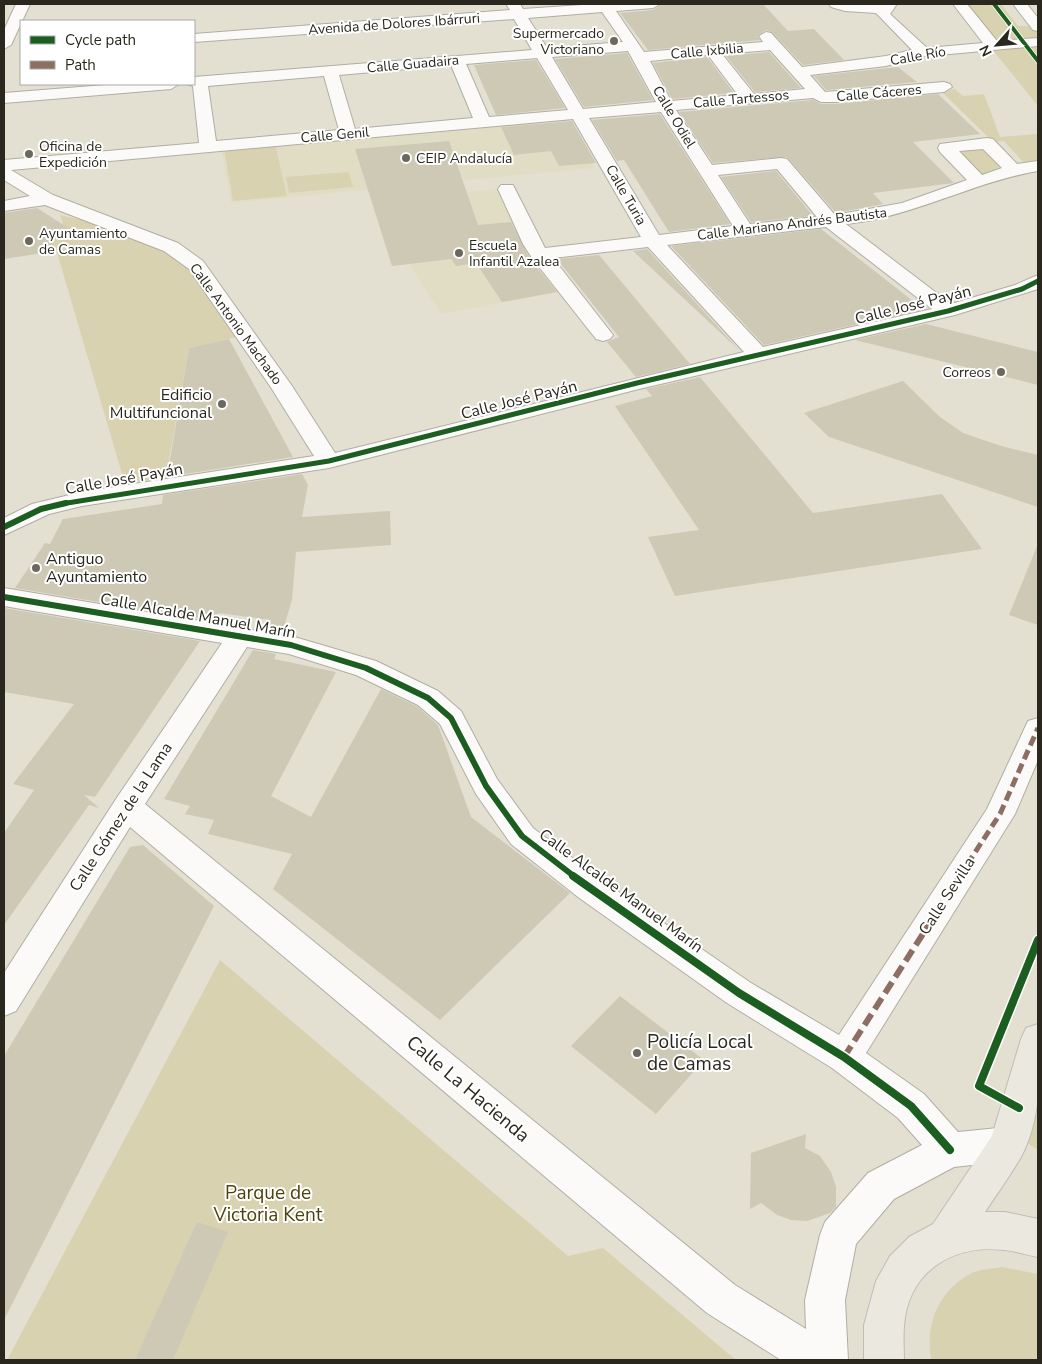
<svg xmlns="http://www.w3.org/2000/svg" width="1042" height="1364" font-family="'Nunito Sans',sans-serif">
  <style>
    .built { fill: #e1ddc4 }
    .green { fill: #d9d2b1 }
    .building { fill: #cdc9b5 }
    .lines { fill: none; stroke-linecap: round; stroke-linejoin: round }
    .minor-casing { stroke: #b0aea3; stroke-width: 2 }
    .major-casing { stroke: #bebdb6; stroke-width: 2 }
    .minor { fill: #fbfaf8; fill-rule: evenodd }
    .major { fill: #ebe8e0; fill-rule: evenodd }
    .quiet-far1 { stroke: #8d6e63; stroke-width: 5; stroke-dasharray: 10 5; stroke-linecap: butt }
    .quiet { stroke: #8d6e63; stroke-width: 6; stroke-dasharray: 13 6; stroke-linecap: butt }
    .cycleway-far3-casing { stroke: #fff; stroke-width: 5.5 }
    .cycleway-far2-casing { stroke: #fff; stroke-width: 8 }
    .cycleway-far1-casing { stroke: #fff; stroke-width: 9 }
    .cycleway-casing { stroke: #fff; stroke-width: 11 }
    .cycleway-far3 { stroke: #1b5e20; stroke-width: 4 }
    .cycleway-far2 { stroke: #1b5e20; stroke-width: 5 }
    .cycleway-far1 { stroke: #1b5e20; stroke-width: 6 }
    .cycleway { stroke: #1b5e20; stroke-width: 8 }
    .poi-dot { fill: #6b685d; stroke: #fff; stroke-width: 2 }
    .labels { text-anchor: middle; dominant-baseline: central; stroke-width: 4; stroke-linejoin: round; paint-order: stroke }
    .far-street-label { font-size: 14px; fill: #2a281e; stroke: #fff }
    .far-poi-label { font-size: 14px; fill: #2a281e; stroke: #fff; text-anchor: start }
    .street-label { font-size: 16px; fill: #2a281e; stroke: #fff }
    .poi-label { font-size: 16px; fill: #2a281e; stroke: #fff; text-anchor: end }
    .near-poi-label { font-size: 19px; fill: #2a281e; stroke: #fff; text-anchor: start }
    .near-street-label { font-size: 19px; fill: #2a281e; stroke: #fff }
    .near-park-label { font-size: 19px; fill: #4d430c; stroke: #fff }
  </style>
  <rect width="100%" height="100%" fill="#e3e0d2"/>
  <g class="built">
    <path d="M567 118 595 168 231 203 221 149Z"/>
    <path d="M498 189 561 292 441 314 409 264 392 266 372 201Z"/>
  </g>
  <g class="green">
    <path d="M965 4H1001L1018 26H1032L1038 33V40L996 44Z"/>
    <path d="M1027 45 1038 46V106L991 48Z"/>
    <path d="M955 89 963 96 984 94 1000 137 1038 134V163L1025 164 1004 141 993 142 941 91Z"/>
    <path d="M275 144 287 196 233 201 224 149Z"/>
    <path d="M986 145 1008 169 980 178 951 149Z"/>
    <path d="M349 172 353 187 289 193 286 177Z"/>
    <path d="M60 215C103 225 155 237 188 268 207 287 222 315 237 337L189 348 166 477 125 484 51 232 65 230Z"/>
    <path d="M220 960 568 1256 603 1248 736 1360H7Z"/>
    <path d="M1038 1110V1150L1027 1143Z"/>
    <path d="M1002 1267 1038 1274V1360H931C925 1325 938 1290 972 1273 980 1269 993 1269 1002 1267Z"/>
  </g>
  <g class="building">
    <path d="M662 4H763L788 31 814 29 844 60 803 65 772 32 766 30 757 36 760 40 648 50 620 13 653 10Z"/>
    <path d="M769 52 801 88 755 92 726 56Z"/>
    <path d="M627 53 653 100 584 107 555 59Z"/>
    <path d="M707 57 734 93 672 99 653 63Z"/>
    <path d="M536 60 565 108 496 115 474 65Z"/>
    <path d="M898 67 917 82 826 90 814 76Z"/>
    <path d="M938 94 980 134 913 142 954 183 873 193 883 204 836 213 787 157 713 163 679 112 813 100 821 104H835Z"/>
    <path d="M660 114 730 224 669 232 624 160 617 161 592 120Z"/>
    <path d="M572 121 596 163 559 166 551 151 514 155 501 127Z"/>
    <path d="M449 141 478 225 511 222 530 259 557 292 502 302 476 263 456 266 451 259 392 266 355 149Z"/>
    <path d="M776 171 813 216 751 222 721 177Z"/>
    <path d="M37 208 70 229 51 232 56 251 4 259V213Z"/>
    <path d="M821 229 918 305 916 311 764 345 671 246Z"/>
    <path d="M647 249 740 351 633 251Z"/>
    <path d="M599 255 690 364 636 377 607 342 619 337 557 259Z"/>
    <path d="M926 324 1038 352V385L855 340Z"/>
    <path d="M229 339 293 457 167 477 189 348Z"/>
    <path d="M700 377 813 513 942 494 982 549 675 596 648 537 699 530 615 406 652 396 646 389Z"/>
    <path d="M903 381 940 417 963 433 1001 446 1038 455V507L829 437 804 413Z"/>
    <path d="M302 474 308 485 302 517 390 511 391 545 296 552 292 600 282 633 265 630 271 620 219 613 213 621 15 588 45 543 50 544 63 519 162 504 163 495Z"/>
    <path d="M1037 546H1038V625L1009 615Z"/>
    <path d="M4 608 200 641 95 797 84 795 99 808 89 805 4 925V833L34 790 13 784 74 704 4 692Z"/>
    <path d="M253 650 276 654 274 659 336 672 271 796 311 817 381 689 418 707 438 725 471 817 570 893 440 1020 273 889 292 854 208 834 214 820 185 814 190 806 164 799Z"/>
    <path d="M143 845 214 906 4 1320V1056L130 847Z"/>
    <path d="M620 996 704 1060 656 1114 571 1046Z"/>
    <path d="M806 1134 805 1148 820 1156 831 1172 836 1187V1207L830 1213 807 1221 791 1220 777 1215 761 1203 750 1209 751 1153Z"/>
    <path d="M197 1222 228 1232 173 1360H135Z"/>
  </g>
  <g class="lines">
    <g class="minor-casing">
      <g id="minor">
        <path d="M16 4H30L11 45 4 49V30Z"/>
        <path d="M506 4H520L523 9 597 4H660L653 8 616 11 644 52 763 42 759 36 766 32 771 33 802 67 886 56 912 50 876 13 845 11 831 7 829 4H897L890 14 927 48 983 43 953 4H967L997 41 1038 38V46L917 57 886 66 810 75 825 92 944 82 950 84 952 87 944 92 835 102H821L813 98 676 110 712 165 781 158 787 159 835 215 902 203 967 180 940 152 938 148 940 144 987 138 993 139 1017 164 1038 161V171C973 182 913 217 846 224L951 304 1015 285 1038 275V289L955 315 639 389 329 468 82 506 49 514 4 535V518L32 504 82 492 314 456 270 386 189 269 164 251 45 205 4 211V201L30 196 4 180V160L199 143 193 86 187 84H194V77L532 50 514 19 194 42V34L510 10ZM602 12 623 42 547 48 528 18ZM770 50 805 89 754 94 722 54ZM628 51 656 102 583 109 552 57ZM708 55 738 95 671 101 650 61ZM537 58 568 110 489 117 466 64ZM451 65 473 118 355 129 339 75ZM324 76 339 130 216 141 208 86ZM661 112 733 226 659 235 589 118ZM573 119 641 237 545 248 513 185H501L498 189 523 244 532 258 596 339 603 341 610 339 613 335 553 258 648 247 744 352 335 453 292 386 203 261 178 243 53 195 11 170ZM983 149 1002 168 982 175 959 151ZM777 169 817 217 750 224 718 175ZM826 227 932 309 763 347 667 245Z"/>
        <path d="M1013 4H1027L1038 18V31L1033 30Z"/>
        <path d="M118 84H179L171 89 4 103V93Z"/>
        <path d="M4 588 291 636 376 661 438 691 461 711 497 779 533 828 600 879 751 983 839 1035 987 809 1028 721 1038 718V760L1015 814 866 1053 924 1094 958 1132 1008 1127 1021 1132 1026 1144 1021 1156 1008 1161 954 1167 894 1199 856 1244 845 1300 848 1360H781L707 1313 130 827 16 1011 4 1016V973L116 799 222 643 4 606ZM247 647 289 654 356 675 418 705 440 724 476 794 511 844 578 897 727 1003 832 1068 898 1118 922 1145 868 1173 825 1222 820 1235 805 1300 806 1329 735 1285 145 804Z"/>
      </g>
    </g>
    <g class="major-casing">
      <path id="major" d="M1038 1024C1041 1066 1042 1118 1021 1157 1010 1176 997 1194 985 1212H1005L1038 1219V1257C1027 1255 1016 1251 1004 1250 953 1244 908 1271 904 1326 903 1337 904 1349 904 1360H864V1325L876 1281 890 1256 909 1237 933 1224 992 1136 1021 1039 1026 1028Z"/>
    </g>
    <use href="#minor" class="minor"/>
    <use href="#major" class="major"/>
    <path class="quiet-far1" d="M959 877 1000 814 1038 728"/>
    <path class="quiet" d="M844 1057 960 876"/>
    <g class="cycleway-far3-casing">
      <path id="cycleway-far3" d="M994 4 1038 61"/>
    </g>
    <g class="cycleway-far2-casing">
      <path id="cycleway-far2" d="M61 504 329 461 637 383 948 311 1022 289 1038 281"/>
    </g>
    <g class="cycleway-far1-casing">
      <g id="cycleway-far1">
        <path d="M4 527 41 509 66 503"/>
        <path d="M4 597 291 645 366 668 428 698 451 718 486 786 522 836 575 877"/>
      </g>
    </g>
    <g class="cycleway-casing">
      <g id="cycleway">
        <path d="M573 876 739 993 844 1057 911 1106 950 1150"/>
        <path d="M1019 1108 979 1086 1038 940"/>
      </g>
    </g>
    <use href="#cycleway-far3" class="cycleway-far3"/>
    <use href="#cycleway-far2" class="cycleway-far2"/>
    <use href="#cycleway-far1" class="cycleway-far1"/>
    <use href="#cycleway" class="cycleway"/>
  </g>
  <g class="poi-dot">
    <circle cx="614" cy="41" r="5"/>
    <circle cx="29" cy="154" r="5"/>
    <circle cx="406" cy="158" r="5"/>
    <circle cx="29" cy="241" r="5"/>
    <circle cx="459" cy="253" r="5"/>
    <circle cx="1001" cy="372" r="5"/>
    <circle cx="222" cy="404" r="5"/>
    <circle cx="36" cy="568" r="5"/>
    <circle cx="637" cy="1053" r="5"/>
  </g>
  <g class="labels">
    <g class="far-street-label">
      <text transform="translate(394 24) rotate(-4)">Avenida de Dolores Ibárruri</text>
      <text transform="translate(707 51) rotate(-5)">Calle Ixbilia</text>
      <text transform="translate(918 56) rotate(-10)">Calle Río</text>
      <text transform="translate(413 64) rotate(-5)">Calle Guadaira</text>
      <text transform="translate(879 93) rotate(-5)">Calle Cáceres</text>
      <text transform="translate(741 99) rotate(-5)">Calle Tartessos</text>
      <text transform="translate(674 117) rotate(59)">Calle Odiel</text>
      <text transform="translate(335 135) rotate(-5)">Calle Genil</text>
      <text transform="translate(626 195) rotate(60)">Calle Turia</text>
      <text transform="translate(792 224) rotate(-7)">Calle Mariano Andrés Bautista</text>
      <text transform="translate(236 324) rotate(54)">Calle Antonio Machado</text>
    </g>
    <g class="far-poi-label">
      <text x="604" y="33" text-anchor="end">Supermercado<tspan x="604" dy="16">Victoriano</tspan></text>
      <text x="39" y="146">Oficina de<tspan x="39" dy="16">Expedición</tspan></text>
      <text x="416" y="158">CEIP Andalucía</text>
      <text x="39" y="233">Ayuntamiento<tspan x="39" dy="16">de Camas</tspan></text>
      <text x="469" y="245">Escuela<tspan x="469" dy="16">Infantil Azalea</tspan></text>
      <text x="991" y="372" text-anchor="end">Correos</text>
    </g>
    <g class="street-label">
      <text transform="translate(913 305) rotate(-14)">Calle José Payán</text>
      <text transform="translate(519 400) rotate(-14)">Calle José Payán</text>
      <text transform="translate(124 479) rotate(-10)">Calle José Payán</text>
      <text transform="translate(198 616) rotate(10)">Calle Alcalde Manuel Marín</text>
      <text transform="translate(121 817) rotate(-57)">Calle Gómez de la Lama</text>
      <text transform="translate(621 891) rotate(36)">Calle Alcalde Manuel Marín</text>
      <text transform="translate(947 896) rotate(-57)">Calle Sevilla</text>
    </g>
    <g class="poi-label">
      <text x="212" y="395">Edificio<tspan x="212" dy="18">Multifuncional</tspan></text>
      <text x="46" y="559" text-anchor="start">Antiguo<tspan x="46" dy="18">Ayuntamiento</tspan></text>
    </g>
    <g class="near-poi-label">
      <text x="647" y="1042">Policía Local<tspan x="647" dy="22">de Camas</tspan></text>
    </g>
    <g class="near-street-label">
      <text transform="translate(468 1089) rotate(40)">Calle La Hacienda</text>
    </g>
    <g class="near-park-label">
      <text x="268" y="1193">Parque de<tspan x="268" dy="22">Victoria Kent</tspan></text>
    </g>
  </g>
  <rect width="1042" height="1364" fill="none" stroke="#2a281e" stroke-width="10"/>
  <rect x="20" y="20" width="175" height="65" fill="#ffffff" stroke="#aaa9a5"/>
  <rect x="30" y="36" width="25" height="8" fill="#1b5e20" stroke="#aaa9a5"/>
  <text x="65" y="45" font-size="15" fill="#2a281e">Cycle path</text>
  <rect x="30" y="61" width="25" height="8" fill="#8d6e63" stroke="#aaa9a5"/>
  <text x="65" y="70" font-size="15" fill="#2a281e">Path</text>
  <g transform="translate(997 45) rotate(243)" stroke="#ffffff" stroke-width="4" paint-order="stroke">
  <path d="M0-4L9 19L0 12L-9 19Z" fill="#2a281e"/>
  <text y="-8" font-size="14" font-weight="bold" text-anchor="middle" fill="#2a281e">N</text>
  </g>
</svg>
